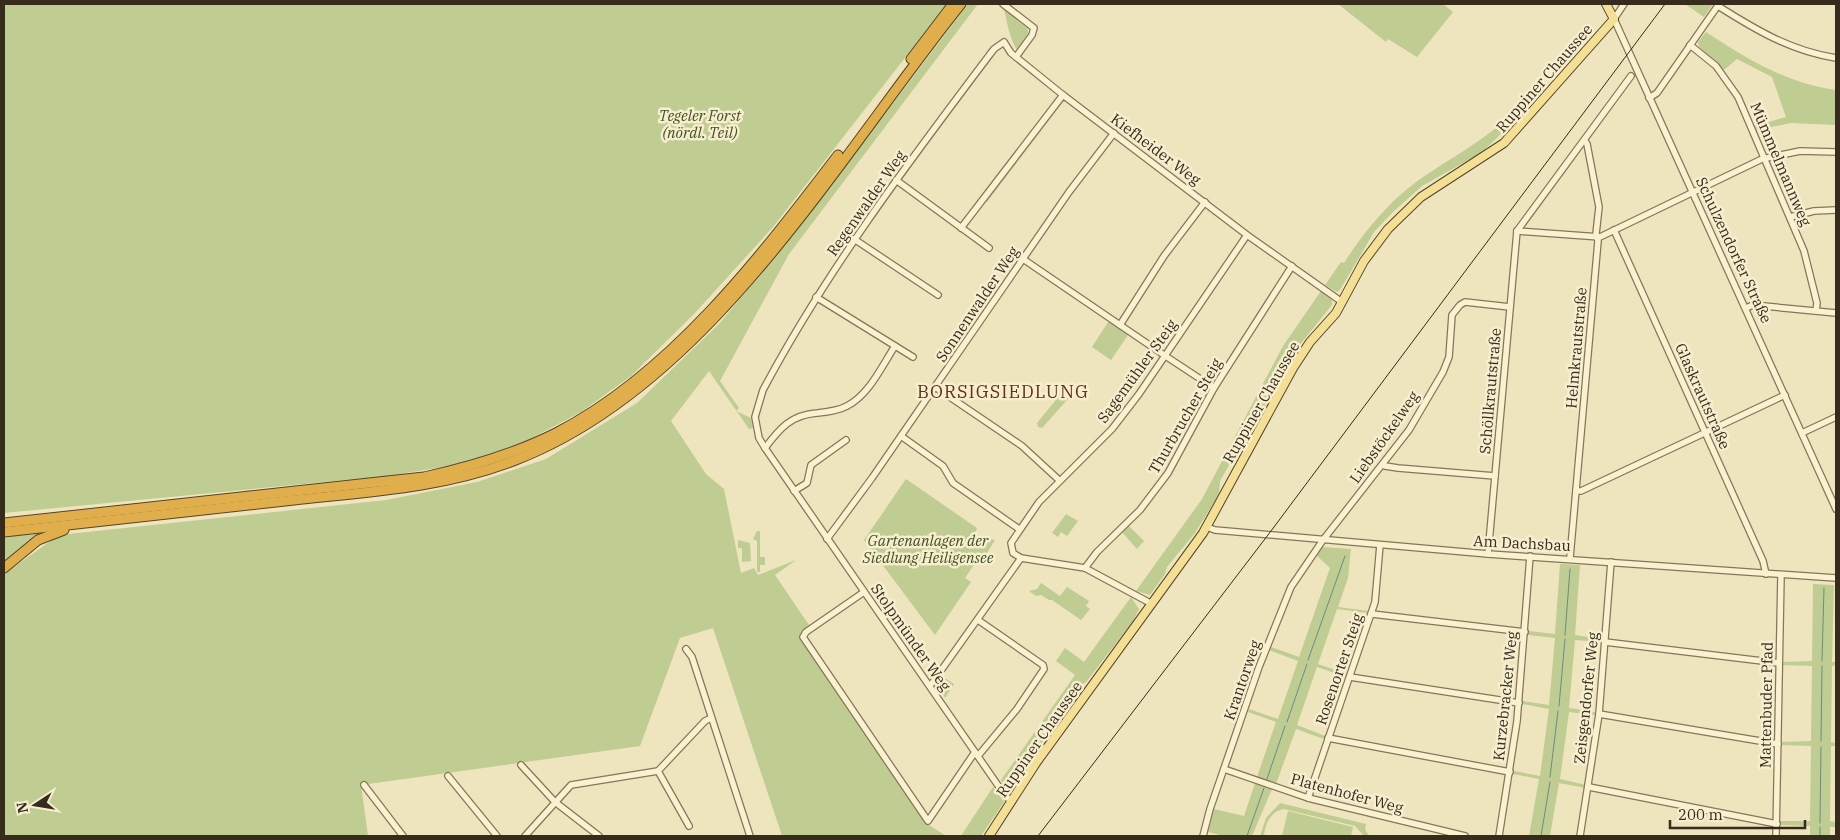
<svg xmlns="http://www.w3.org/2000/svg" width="1840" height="840" font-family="'IBM Plex Serif',serif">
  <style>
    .green { fill: #bfcc92 }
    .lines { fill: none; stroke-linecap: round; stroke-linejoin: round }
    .stream { stroke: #698d88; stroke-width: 1 }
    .minor-casing { stroke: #877557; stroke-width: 8 }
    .major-casing { stroke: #54432b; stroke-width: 10 }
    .highway-casing { stroke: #54432b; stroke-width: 11 }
    .minor { stroke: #f9f2d1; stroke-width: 5.5 }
    .major { stroke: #f3e094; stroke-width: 8 }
    .highway { stroke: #e0af4c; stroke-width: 9 }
    .tram { stroke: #362b1c; stroke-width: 1 }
    .labels { text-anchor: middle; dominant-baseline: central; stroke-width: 5; stroke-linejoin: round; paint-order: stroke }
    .street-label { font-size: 15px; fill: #362b1c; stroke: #f6eece }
    .park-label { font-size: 15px; font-style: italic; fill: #415222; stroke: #f6eece }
    .quarter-label { font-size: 18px; letter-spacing: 1px; fill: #63321a; stroke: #f6eece }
  </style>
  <rect width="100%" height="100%" fill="#eee5be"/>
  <g class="green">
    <path d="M4 4H947L773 227 694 314 631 376 581 412 530 439 468 463 387 476 4 513Z"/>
    <path d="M968 4H978L789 254 720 381 739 408 736 411 751 418 753 428 749 429 709 371 671 421 706 474 724 489 741 573 754 568 758 575 796 560 775 575 809 625 803 638 928 821 929 825 946 836H782L713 628 680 638 640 746 361 785 368 836H4V574L59 535 386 500 477 482 546 459 637 403 720 323 805 220Z"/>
    <path d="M1338 4H1443L1453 12 1417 57 1388 39 1386 42Z"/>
    <path d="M1685 4H1713L1704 17Z"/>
    <path d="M1004 9 1028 29V33L1017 50C1010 39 1007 23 1004 9Z"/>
    <path d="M1706 32C1747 59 1786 83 1836 90V125L1791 123 1757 130 1755 126 1786 117 1772 77 1737 59 1724 70 1699 47 1698 42Z"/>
    <path d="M1063 98 1068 102H1063L987 202 983 203Z"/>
    <path d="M1516 109 1522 114 1481 153 1422 186 1393 212 1374 232 1340 290 1337 292 1325 285 1341 262 1344 263C1362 235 1385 206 1411 186 1446 159 1486 142 1516 109Z"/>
    <path d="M1321 291 1332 300V305L1298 347 1274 387 1257 422 1252 427 1245 446 1236 453 1220 481 1219 493 1213 504 1195 533 1167 567 1165 574 1150 595 1136 591 1202 499 1283 346Z"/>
    <path d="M1110 319 1130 332 1111 360 1092 347Z"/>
    <path d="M1072 383 1076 386V390L1042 428 1038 427 1037 423 1069 384Z"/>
    <path d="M906 479 977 528 973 539 981 545 985 538 995 540 982 561 978 559 965 578 971 582 935 635 864 540Z"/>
    <path d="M1066 514 1078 521 1067 536 1061 532 1058 537 1052 533Z"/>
    <path d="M1129 526 1144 541 1137 549 1122 532Z"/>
    <path d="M757 531H760V557H765V565H760V572H757V541L753 539Z"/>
    <path d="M44 533 4 563V537Z"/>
    <path d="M738 540 750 543 751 561 742 562V548H738Z"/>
    <path d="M1322 547 1351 549 1348 578 1338 607 1369 611 1368 613 1337 609 1318 664 1347 674 1346 677 1317 667 1297 725 1325 736 1324 739 1296 729 1276 784 1257 777 1276 722 1248 712 1249 709 1278 719 1298 661 1269 650 1271 647 1299 657 1330 568 1316 555Z"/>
    <path d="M1560 564 1580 565 1575 635 1602 639V642L1575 640 1569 708 1595 712V715L1569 712 1560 779 1586 785V788L1559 783 1550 836H1529L1539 779 1513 774 1514 771 1540 776 1549 709 1522 704 1523 701 1549 705 1555 638 1528 635 1529 631 1555 634Z"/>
    <path d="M1041 583 1060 596 1067 587 1089 601 1086 606 1090 609 1081 620 1052 600H1049L1041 595 1036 596 1029 591 1037 589Z"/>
    <path d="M1813 584 1834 585 1832 662H1836V665L1832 666 1831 742 1836 743V746H1831L1830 821 1836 822V827H1830V836H1810V826L1780 825V821H1810L1811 746 1781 745V742L1811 741 1812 666 1782 665 1783 662 1812 661Z"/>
    <path d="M1131 597 1139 609 1133 621 1087 681 1078 688 1012 788 1006 789 1001 780 1075 675 1056 661 1065 648 1084 662Z"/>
    <path d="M942 676 954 684 945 698 939 684Z"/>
    <path d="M1255 783 1272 789 1252 836H1224L1208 832 1214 809 1244 816Z"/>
    <path d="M993 787 1004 802 981 836H961Z"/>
    <path d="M1280 803 1366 824 1365 829 1369 836H1364L1355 826 1284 809C1271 811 1265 824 1264 836H1260L1266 818Z"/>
    <path d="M1288 811 1353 827 1351 836H1282Z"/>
  </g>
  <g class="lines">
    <g class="stream">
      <path d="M1565 635 1570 569"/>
      <path d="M1308 660 1345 556"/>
      <path d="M1822 661 1824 588"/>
      <path d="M1559 706 1565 639"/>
      <path d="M1287 722 1307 664"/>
      <path d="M1821 741 1822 666"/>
      <path d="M1550 777 1558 711"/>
      <path d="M1267 779 1285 726"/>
      <path d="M1820 823 1821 747"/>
      <path d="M1247 836 1264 788"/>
      <path d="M1541 836 1550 782"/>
      <path d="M1820 836V827"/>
    </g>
    <g class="minor-casing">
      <g id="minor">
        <path d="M1003 4 1034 28 1032 35 1016 57"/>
        <path d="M1624 4 1614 19 1836 509"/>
        <path d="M1718 6C1756 30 1791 51 1836 58"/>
        <path d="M1690 45 1716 66 1738 97 1804 251 1817 303 1816 311"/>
        <path d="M1649 98 1657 93 1719 4"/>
        <path d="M896 180 989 248"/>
        <path d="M1790 217 1814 211 1836 210"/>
        <path d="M961 228 1063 95"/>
        <path d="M1614 230 1763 561 1766 574"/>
        <path d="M1517 231 1600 237 1762 159 1800 151 1836 152"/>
        <path d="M1517 231 1631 76"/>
        <path d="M854 239 938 295"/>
        <path d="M1023 259 1164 355"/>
        <path d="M816 297 913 357"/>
        <path d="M1746 308 1753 305 1836 313"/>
        <path d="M1120 325 1164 256 1205 202"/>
        <path d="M1167 357 1214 388"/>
        <path d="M935 387 1022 446 1059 480"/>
        <path d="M1802 433 1836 417"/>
        <path d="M901 436 943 466 953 483 1019 529"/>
        <path d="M765 448C780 428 791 415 817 413 827 412 838 411 847 406 869 395 882 366 895 346"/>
        <path d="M1383 464 1385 466 1398 468 1495 476"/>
        <path d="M794 491 807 483 811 465 846 440"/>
        <path d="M1576 491H1581L1785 395"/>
        <path d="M1207 527 1215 530 1488 554 1836 578"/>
        <path d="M827 539 872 478 1069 192 1114 133"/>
        <path d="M1488 554 1517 231"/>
        <path d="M1570 558 1598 241 1596 234 1599 207 1587 144 1585 141"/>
        <path d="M1085 568 1097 552 1140 510 1168 473 1214 388 1292 266"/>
        <path d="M864 592 806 632 803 637 928 821 975 752"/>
        <path d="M1152 604 1085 568 1021 558 1013 553 1011 543 1039 502 1112 429 1139 394 1247 235"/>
        <path d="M1372 614 1525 632"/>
        <path d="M978 620 1043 665 1044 669 1017 709 978 756"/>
        <path d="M1605 642 1779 663"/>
        <path d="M686 649 692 657 750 836"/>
        <path d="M1350 677 1519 703"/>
        <path d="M930 686 1021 558"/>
        <path d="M1599 714 1778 744"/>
        <path d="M1328 738 1510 772"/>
        <path d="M521 765 555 802 599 836"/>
        <path d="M1224 769 1308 798 1465 836"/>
        <path d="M658 771 689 826"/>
        <path d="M448 776 497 836"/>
        <path d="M364 785 403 836"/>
        <path d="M1589 787 1777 824"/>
        <path d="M1308 798 1375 602 1380 545"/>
        <path d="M1012 801 1006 797 765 448 759 438 755 417 763 390C828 268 911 159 994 49L1004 42 1011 53 1063 95 1247 235 1342 302"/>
        <path d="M525 836 571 785 658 771 705 721 711 718"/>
        <path d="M1203 836 1210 809 1259 667 1291 587 1323 540 1409 430 1443 372 1449 357 1452 315 1460 305 1465 302 1510 307"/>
        <path d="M1499 836 1517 721 1530 556"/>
        <path d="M1580 836 1599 714 1611 562"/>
        <path d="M1776 836 1781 575"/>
      </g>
    </g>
    <g class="major-casing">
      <path id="major" d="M989 836 1036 763 1203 533 1293 368 1310 342 1336 313 1364 261 1388 229 1421 197 1504 143 1614 19 1606 4"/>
    </g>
    <g class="highway-casing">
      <g id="highway">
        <path d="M911 59 953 4"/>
        <path d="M4 523 424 477C470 467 514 454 556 433 672 373 760 257 838 155"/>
        <path d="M4 532C101 521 198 511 294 500 368 492 443 488 513 461 707 388 836 160 961 4"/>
        <path d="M4 568 38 540 64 530"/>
      </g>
    </g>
    <use href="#minor" class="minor"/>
    <use href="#major" class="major"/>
    <use href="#highway" class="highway"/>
    <path class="tram" d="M1038 836 1271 531 1665 4"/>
  </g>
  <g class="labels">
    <g class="street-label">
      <text transform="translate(1544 78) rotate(-49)">Ruppiner Chaussee</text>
      <text transform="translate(1156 149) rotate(37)">Kiefheider Weg</text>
      <text transform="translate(1781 164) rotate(67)">Mümmelmannweg</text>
      <text transform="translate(866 203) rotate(-55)">Regenwalder Weg</text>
      <text transform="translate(1734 250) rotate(65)">Schulzendorfer Straße</text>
      <text transform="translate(977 304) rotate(-56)">Sonnenwalder Weg</text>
      <text transform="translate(1576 348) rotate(-85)">Helmkrautstraße</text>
      <text transform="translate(1137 371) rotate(-54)">Sagemühler Steig</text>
      <text transform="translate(1490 391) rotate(-85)">Schöllkrautstraße</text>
      <text transform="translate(1703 396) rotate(66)">Glaskrautstraße</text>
      <text transform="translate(1261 402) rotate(-60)">Ruppiner Chaussee</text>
      <text transform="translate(1185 416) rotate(-60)">Thurbrucher Steig</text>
      <text transform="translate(1384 437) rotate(-55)">Liebstöckelweg</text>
      <text transform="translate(1522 543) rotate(3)">Am Dachsbau</text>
      <text transform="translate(911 637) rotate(55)">Stolpmünder Weg</text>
      <text transform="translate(1339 669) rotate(-71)">Rosenorter Steig</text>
      <text transform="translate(1242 680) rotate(-71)">Krantorweg</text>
      <text transform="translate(1505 696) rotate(-84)">Kurzebracker Weg</text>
      <text transform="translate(1586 698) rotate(-84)">Zeisgendorfer Weg</text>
      <text transform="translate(1766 705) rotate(-89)">Mattenbuder Pfad</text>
      <text transform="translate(1039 739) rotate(-55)">Ruppiner Chaussee</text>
      <text transform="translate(1347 793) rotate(15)">Platenhofer Weg</text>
    </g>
    <g class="park-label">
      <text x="700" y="115">Tegeler Forst<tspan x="700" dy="17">(nördl. Teil)</tspan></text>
      <text x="928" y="540">Gartenanlagen der<tspan x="928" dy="17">Siedlung Heiligensee</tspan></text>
    </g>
    <g class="quarter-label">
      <text x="1003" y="391">BORSIGSIEDLUNG</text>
    </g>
  </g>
  <rect width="1840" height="840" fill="none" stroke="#362b1c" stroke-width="10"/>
  <g transform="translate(35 805) rotate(258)" stroke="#f6eece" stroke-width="4" paint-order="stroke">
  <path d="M0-4L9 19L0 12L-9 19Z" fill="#362b1c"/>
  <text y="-8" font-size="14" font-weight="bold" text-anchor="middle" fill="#362b1c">N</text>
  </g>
  <path d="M1670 820v8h135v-8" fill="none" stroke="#362b1c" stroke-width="2.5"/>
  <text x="1678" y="820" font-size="15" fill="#362b1c" stroke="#f6eece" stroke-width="4" paint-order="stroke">200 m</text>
</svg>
